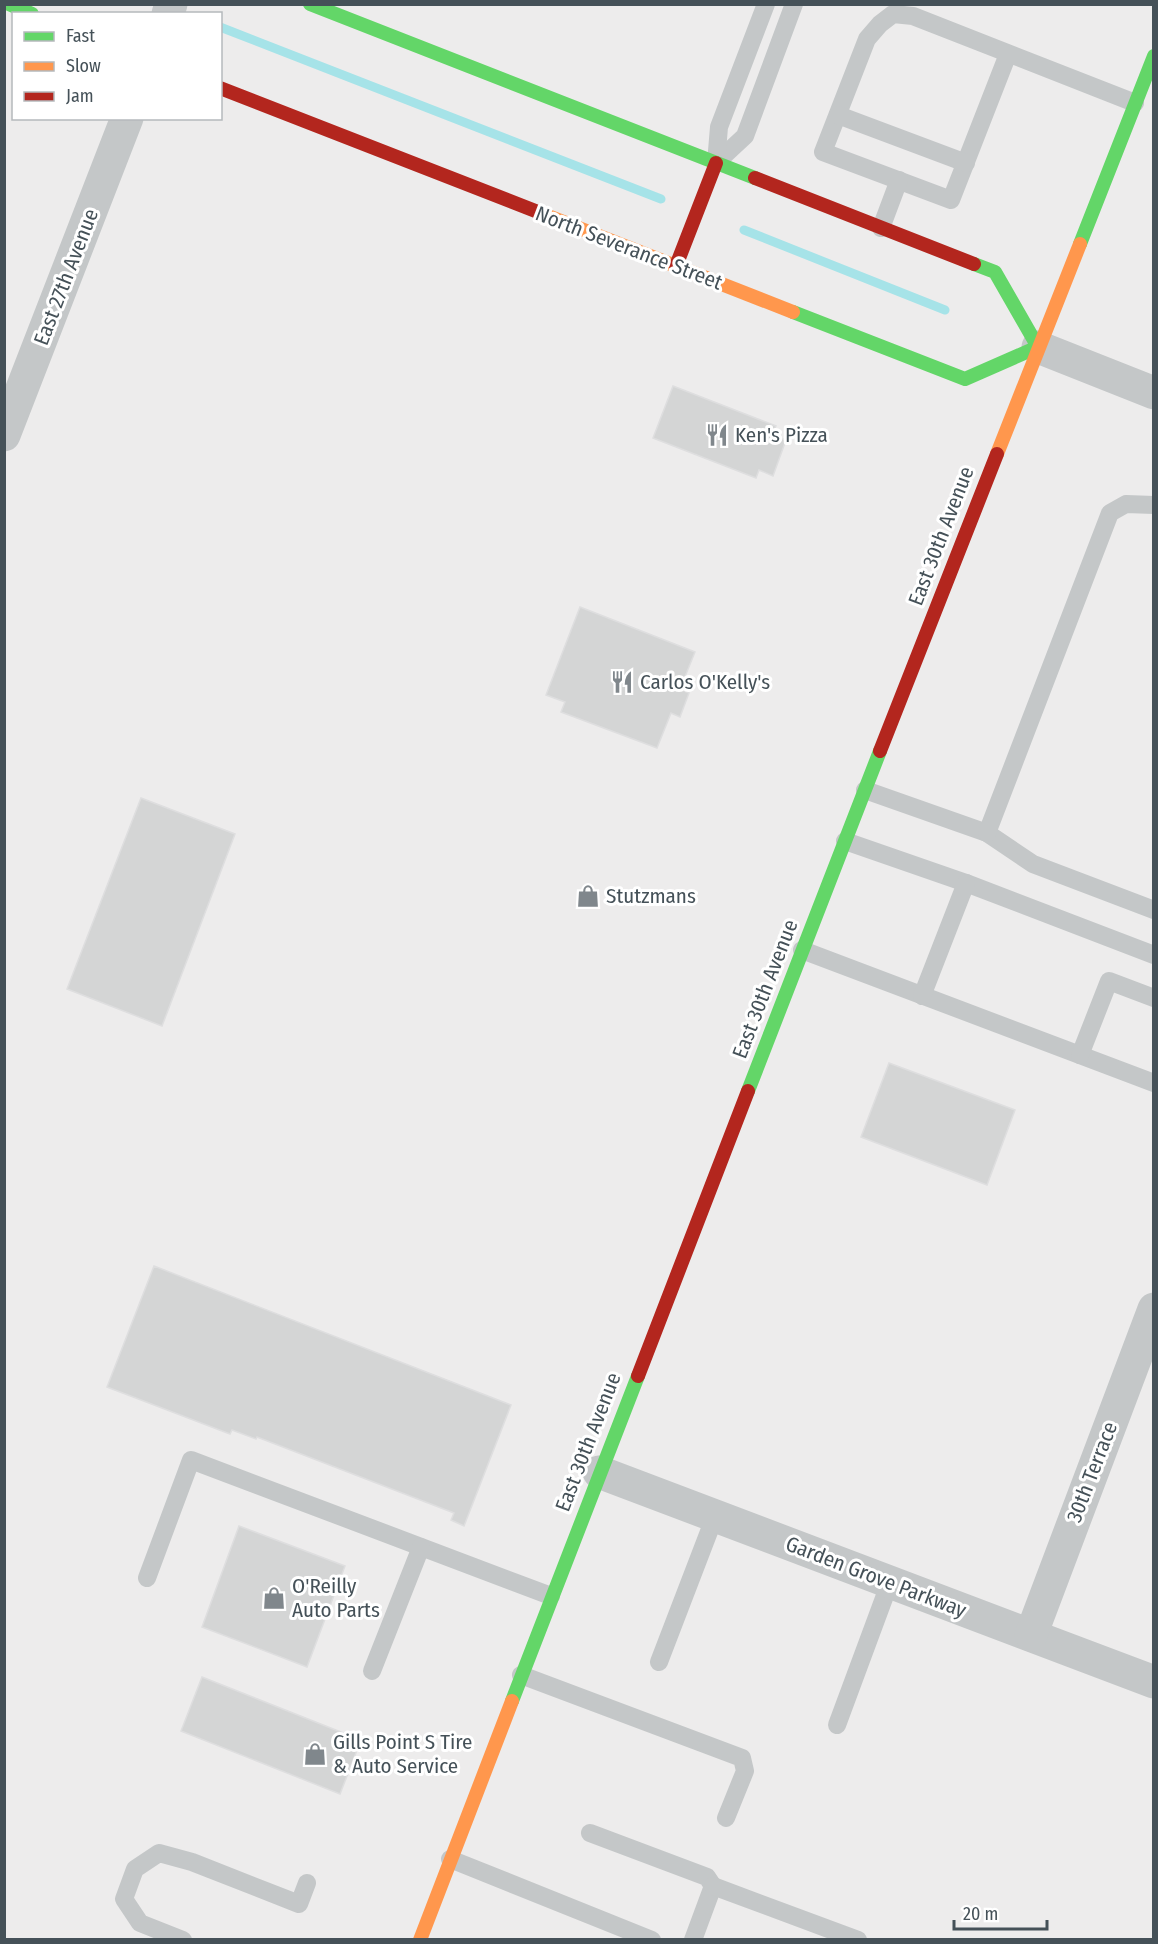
<svg xmlns="http://www.w3.org/2000/svg" width="1158" height="1944" font-family="'Fira Sans Condensed',sans-serif">
  <style>
    .lines { fill: none; stroke-linecap: round; stroke-linejoin: round }
    .stream { stroke: #a6e3e8; stroke-width: 9 }
    .building { fill: #d4d5d5; stroke: #dededf; stroke-width: 1.5 }
    .lane { stroke: #c4c7c8; stroke-width: 18 }
    .street { stroke: #c4c7c8; stroke-width: 33 }
    .fast { stroke: #63d668; stroke-width: 14 }
    .slow { stroke: #ff974d; stroke-width: 14 }
    .jam { stroke: #b3261e; stroke-width: 14 }
    .labels { text-anchor: middle; dominant-baseline: central; stroke-width: 6; stroke-linejoin: round; paint-order: stroke }
    .street-label { font-size: 21px; fill: #455158; stroke: #fff }
    .poi-label { font-size: 21px; fill: #455158; stroke: #fff; text-anchor: start }
  </style>
  <rect width="100%" height="100%" fill="#edecec"/>
  <g class="lines">
    <g class="stream">
      <path d="M220 27 661 199"/>
      <path d="M744 230 945 310"/>
    </g>
  </g>
  <g class="building">
    <path d="M673 386 776 426 772 435 786 440 773 476 759 470 756 478 653 438Z"/>
    <path d="M580 607 695 652 680 689 689 693 680 717 671 713 657 748 561 712 565 702 546 695Z"/>
    <path d="M141 798 235 834 162 1026 67 989Z"/>
    <path d="M889 1063 1015 1110 987 1185 861 1137Z"/>
    <path d="M154 1266 511 1405 464 1526 451 1520 454 1513 257 1437 256 1439 232 1430 230 1434 107 1387Z"/>
    <path d="M239 1526 345 1566 307 1667 202 1627Z"/>
    <path d="M202 1677 361 1740 340 1794 181 1731Z"/>
  </g>
  <g class="lines">
    <g class="lane">
      <path d="M1008 54 951 200 823 152 867 39 880 24 893 14 913 16 1135 103"/>
      <path d="M838 115 966 163"/>
      <path d="M716 163 745 136 794 4"/>
      <path d="M716 163 719 127 766 4"/>
      <path d="M881 228 899 180"/>
      <path d="M865 790 987 833 1033 864 1154 910"/>
      <path d="M987 833 1110 513 1126 504 1154 505"/>
      <path d="M845 841 966 883 1154 955"/>
      <path d="M802 950 1154 1083"/>
      <path d="M922 996 966 883"/>
      <path d="M1080 1055 1109 981 1154 998"/>
      <path d="M147 1578 191 1460 551 1596"/>
      <path d="M659 1662 715 1516"/>
      <path d="M372 1671 421 1547"/>
      <path d="M521 1675 742 1758 745 1771 726 1818"/>
      <path d="M837 1725 890 1582"/>
      <path d="M590 1833 707 1877 713 1886 693 1940"/>
      <path d="M450 1859 652 1940"/>
      <path d="M713 1886 858 1940"/>
      <path d="M183 1940 140 1923 124 1899 135 1869 159 1853 192 1862 299 1904 307 1883"/>
    </g>
    <g class="street">
      <path d="M168 14 171 4"/>
      <path d="M1038 347 1154 393"/>
      <path d="M4 435 127 118"/>
      <path d="M599 1472 1154 1682"/>
      <path d="M1031 1635 1154 1309"/>
    </g>
    <g class="fast">
      <path d="M9 4 32 14"/>
      <path d="M310 4 755 178"/>
      <path d="M1080 244 1154 56"/>
      <path d="M793 312 965 379 1038 347 995 272 974 264"/>
      <path d="M748 1091 880 751"/>
      <path d="M512 1701 638 1376"/>
    </g>
    <g class="slow">
      <path d="M538 212 793 312"/>
      <path d="M997 454 1080 244"/>
      <path d="M420 1940 512 1701"/>
    </g>
    <g class="jam">
      <path d="M220 88 538 212"/>
      <path d="M755 178 974 264"/>
      <path d="M676 266 716 163"/>
      <path d="M880 751 997 454"/>
      <path d="M638 1376 748 1091"/>
    </g>
  </g>
  <defs>
    <g id="restaurant-bare" transform="scale(1.8)"><path d="M-5-6h1v4h1v-4h1v4h1v-4h1v5L-1.5 .5V6h-2V.5L-5-1ZM5-6V6H3V1.5H1.5Q1.5-4 5-6Z" fill="#80878c" stroke="#fff" stroke-width="2.5" paint-order="stroke"/></g>
    <g id="shop-bare" transform="scale(1.8)"><path d="M-5-2.5h2.3a2.7 3.5 0 0 1 5.4 0H5L5.5 6h-11ZM-1.5-2.5h3a1.5 2.3 0 0 0-3 0Z" fill="#80878c" stroke="#fff" stroke-width="2.5" paint-order="stroke"/></g>
  </defs>
  <g fill-rule="evenodd">
    <use href="#restaurant-bare" x="717" y="435"/>
    <use href="#restaurant-bare" x="622" y="682"/>
    <use href="#shop-bare" x="588" y="896"/>
    <use href="#shop-bare" x="274" y="1598"/>
    <use href="#shop-bare" x="315" y="1754"/>
  </g>
  <g class="labels">
    <g class="street-label">
      <text transform="translate(629 248) rotate(21)">North Severance Street</text>
      <text transform="translate(66 277) rotate(-69)">East 27th Avenue</text>
      <text transform="translate(941 536) rotate(-69)">East 30th Avenue</text>
      <text transform="translate(765 989) rotate(-69)">East 30th Avenue</text>
      <text transform="translate(588 1442) rotate(-69)">East 30th Avenue</text>
      <text transform="translate(1092 1472) rotate(-69)">30th Terrace</text>
      <text transform="translate(876 1577) rotate(21)">Garden Grove Parkway</text>
    </g>
    <g class="poi-label">
      <text x="735" y="435">Ken's Pizza</text>
      <text x="640" y="682">Carlos O'Kelly's</text>
      <text x="606" y="896">Stutzmans</text>
      <text x="292" y="1586">O'Reilly<tspan x="292" dy="24">Auto Parts</tspan></text>
      <text x="333" y="1742">Gills Point S Tire<tspan x="333" dy="24">&amp; Auto Service</tspan></text>
    </g>
  </g>
  <rect width="1158" height="1944" fill="none" stroke="#455158" stroke-width="12"/>
  <rect x="12" y="12" width="210" height="108" fill="#ffffff" stroke="#b5b9bc" stroke-width="1.5"/>
  <rect x="24" y="32" width="30" height="9" fill="#63d668" stroke="#b5b9bc" stroke-width="1.5"/>
  <text x="66" y="42" font-size="18" fill="#455158">Fast</text>
  <rect x="24" y="62" width="30" height="9" fill="#ff974d" stroke="#b5b9bc" stroke-width="1.5"/>
  <text x="66" y="72" font-size="18" fill="#455158">Slow</text>
  <rect x="24" y="92" width="30" height="9" fill="#b3261e" stroke="#b5b9bc" stroke-width="1.5"/>
  <text x="66" y="102" font-size="18" fill="#455158">Jam</text>
  <path d="M954 1920v9h93v-9" fill="none" stroke="#455158" stroke-width="3"/>
  <text x="963" y="1920" font-size="18" fill="#455158" stroke="#ffffff" stroke-width="4.5" paint-order="stroke">20 m</text>
</svg>
